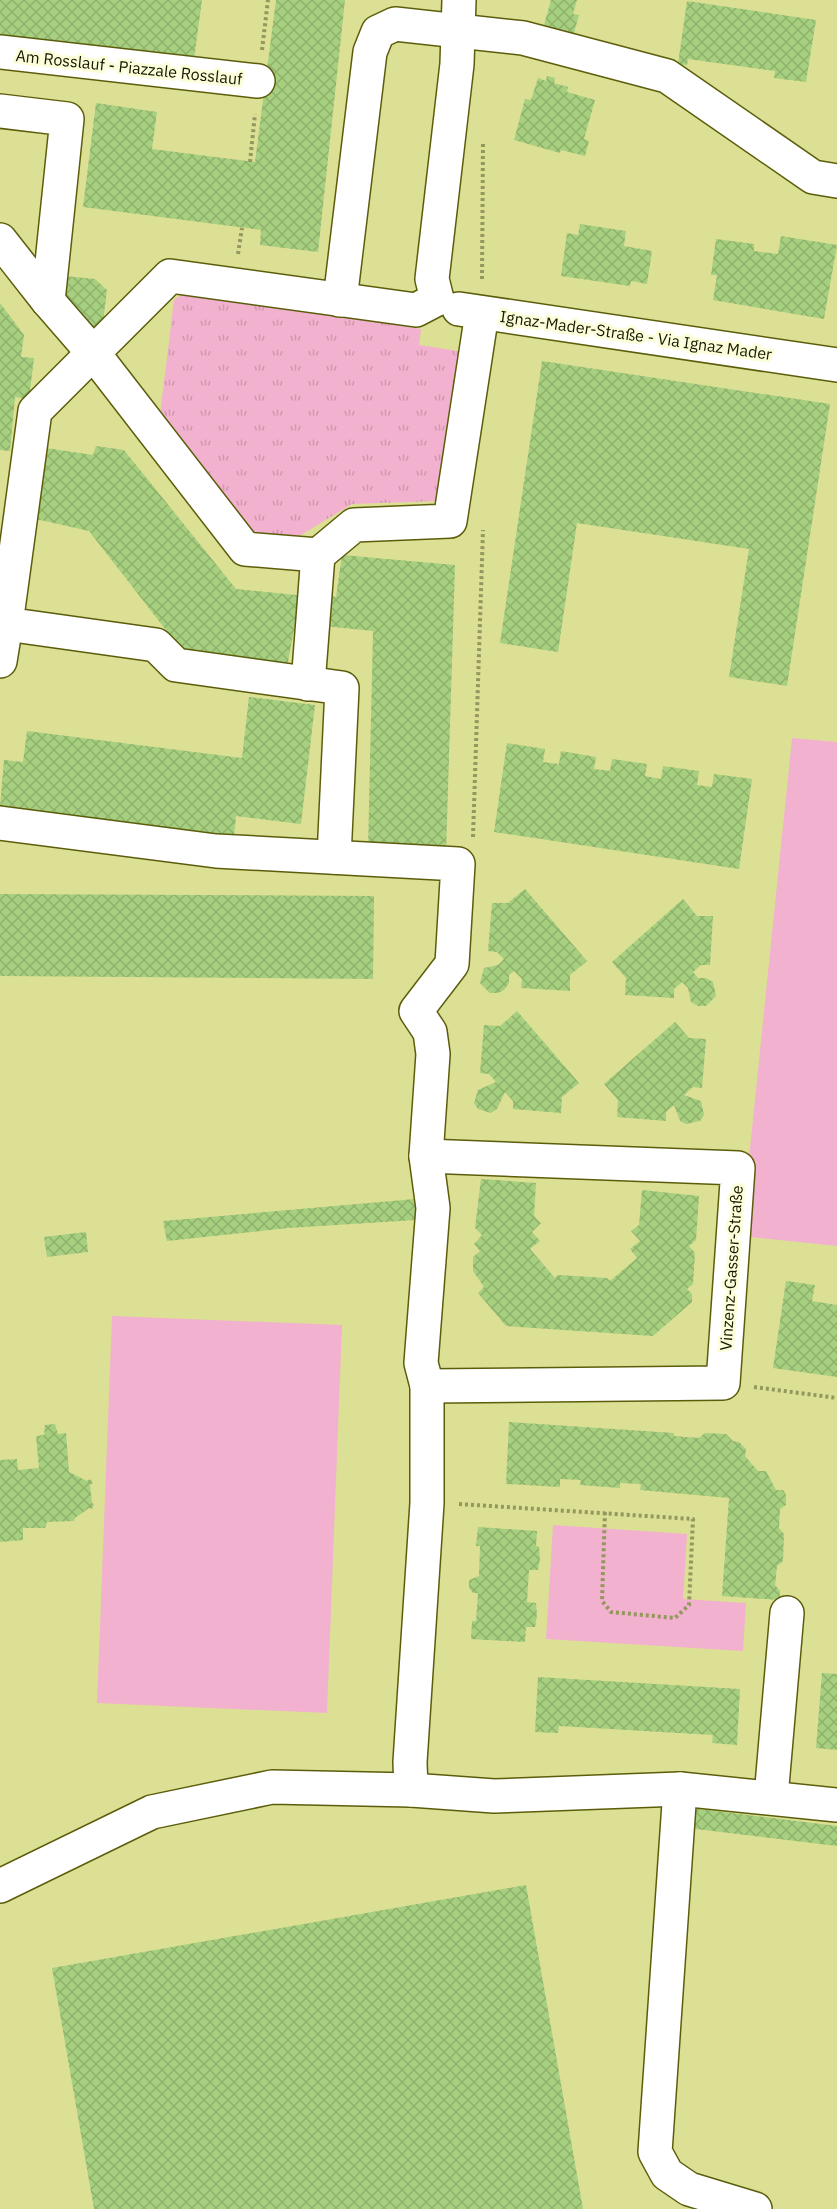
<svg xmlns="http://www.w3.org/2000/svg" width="837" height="2209" font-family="'IBM Plex Sans',sans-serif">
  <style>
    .green { fill: #f2b1ce }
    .park { fill: url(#park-tufts) }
    .building { fill: url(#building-cross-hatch) }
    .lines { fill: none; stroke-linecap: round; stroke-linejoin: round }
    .minor-casing { stroke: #5c5d0b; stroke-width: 36 }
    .path { stroke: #94975e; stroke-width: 4; stroke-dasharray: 3 3; stroke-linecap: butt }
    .minor { stroke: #fff; stroke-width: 33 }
    .labels { text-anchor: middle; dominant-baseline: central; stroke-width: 6; stroke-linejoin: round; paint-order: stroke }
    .street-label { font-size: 16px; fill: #181800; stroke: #fbfed9 }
  </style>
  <defs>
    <pattern id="park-tufts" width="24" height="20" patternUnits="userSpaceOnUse" patternTransform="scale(1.5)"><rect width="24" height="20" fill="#f2b1ce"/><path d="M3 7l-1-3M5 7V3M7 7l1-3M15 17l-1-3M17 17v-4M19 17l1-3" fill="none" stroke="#cf98af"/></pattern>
    <pattern id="building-cross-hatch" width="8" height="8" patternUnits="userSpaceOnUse" patternTransform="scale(1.5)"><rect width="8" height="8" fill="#a6cf7f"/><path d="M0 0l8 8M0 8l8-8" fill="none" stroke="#8eb16c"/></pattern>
  </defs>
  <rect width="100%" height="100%" fill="#dce094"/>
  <g class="green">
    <path d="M792 738 837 742V1246L741 1236Z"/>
    <path d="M112 1316 342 1325 327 1713 97 1703Z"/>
    <path d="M553 1525 687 1534 683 1599 746 1603 743 1651 546 1639Z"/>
  </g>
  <path class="park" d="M186 291 421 329 419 345 464 352 439 501 352 504 296 538 245 534 159 423 174 300Z"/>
  <g class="building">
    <path d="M0 0H202L194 59 0 36Z"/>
    <path d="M276 0H345L318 252 260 245 261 230 83 207 96 103 157 112 152 149 255 162Z"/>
    <path d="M551 0H577L573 14 579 15 574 33 544 25Z"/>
    <path d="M687 1 816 20 806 82 774 78 775 71 688 59 687 65 678 64Z"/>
    <path d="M547 76 555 78 554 83 568 87 567 92 595 100 584 139 589 141 585 156 561 150 560 153 514 140 525 99 531 100 538 78 546 81Z"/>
    <path d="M580 224 626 231 624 246 652 251 647 284 631 281 630 286 561 276 567 233 578 235Z"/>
    <path d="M781 236 837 245 824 319 713 300 717 275H711L716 239 754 244V251L778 254Z"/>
    <path d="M65 276 95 279 107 290 103 322 91 333 61 329Z"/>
    <path d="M0 303 24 335 21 357 34 358 29 399 15 397 10 451 0 450Z"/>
    <path d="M542 361 830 404 787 686 729 677 749 549 577 523 558 652 500 643Z"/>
    <path d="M96 446 124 450 236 589 306 596 297 614 287 667 183 652 89 531 27 517 46 448 93 455Z"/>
    <path d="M342 555 455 565 446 853 368 850 373 631 324 626 326 594 336 597Z"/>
    <path d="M249 697 315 705 301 824 236 816 234 836 175 830 147 832 148 825 0 807 4 760 23 762 27 731 242 758Z"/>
    <path d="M507 743 545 749 543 762 559 764 561 751 596 757 594 769 610 771 612 759 647 764 645 776 661 779 663 766 699 771 697 785 712 787 714 774 752 779 739 869 494 832Z"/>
    <path d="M525 889 587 961 570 975V991L521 988 522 979 514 971 509 975V983L504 990 498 993H490L480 983 484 968 498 965 504 959 497 952 488 951 492 903H508Z"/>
    <path d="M0 894 374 896 373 979 0 976Z"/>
    <path d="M683 899 697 916H713L710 965H701L693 972 698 978H706L713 982 716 996 706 1006H698L691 1002 688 988 682 982 674 989V998L625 995 626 978 612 962Z"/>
    <path d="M517 1011 579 1083 562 1097 561 1113 513 1109V1101L505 1092 497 1109 491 1113 478 1109 474 1103 478 1090 496 1082 489 1074 480 1073 484 1025 500 1026Z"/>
    <path d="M675 1022 689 1038 706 1039 702 1088 693 1087 684 1095 701 1101 704 1115 700 1121 686 1124 680 1121 674 1105 666 1112V1121L617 1117 618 1100 604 1084Z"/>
    <path d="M481 1179 536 1183 534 1216 541 1223 532 1232 540 1241 530 1249 555 1278 558 1275 607 1278 610 1281 637 1258 630 1249 640 1241 631 1231 639 1225 642 1190 699 1196 696 1240 689 1246 695 1253 693 1284 687 1289 692 1294V1302L653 1336 506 1326 478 1293 484 1287 473 1271V1257L480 1251 474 1244 482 1235 475 1228Z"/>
    <path d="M415 1199 416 1220 288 1228 167 1241 163 1221Z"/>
    <path d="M86 1232 88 1252 47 1257 44 1237Z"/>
    <path d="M786 1281 815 1285 812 1301 837 1305V1377L773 1368Z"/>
    <path d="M509 1422 674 1433V1436L699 1438 705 1433 726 1434 733 1441 739 1442 746 1449 745 1456 758 1471H766L776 1490H783L786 1495V1505L780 1509 779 1528 784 1534 783 1561 777 1566 775 1585 780 1591V1600L722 1596 729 1498 640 1490 641 1484 620 1483V1488L580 1485 581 1480 560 1479V1487L506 1484Z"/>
    <path d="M55 1424 58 1434 66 1433 69 1472 87 1481 90 1479 93 1483 90 1485 92 1503 94 1504 92 1509 89 1508 75 1518 74 1521 47 1522 45 1528H23V1540L0 1542V1460L17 1459 18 1470 39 1468 36 1436 44 1435 45 1425Z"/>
    <path d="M478 1527 537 1531 536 1546 539 1547 540 1559 538 1570H529L527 1602 536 1603 537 1615 535 1627H526L525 1642 471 1639 472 1621H476L478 1593H473L469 1588V1580L479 1576 480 1546H476Z"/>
    <path d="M822 1673 837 1674V1750L816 1748Z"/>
    <path d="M538 1677 740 1689 737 1745 712 1743 713 1735 559 1726 558 1733 535 1732Z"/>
    <path d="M690 1808 837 1826V1846L688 1828Z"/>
    <path d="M526 1885 583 2209H94L52 1968Z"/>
  </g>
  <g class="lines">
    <g class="minor-casing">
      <g id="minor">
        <path d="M0 52 258 81"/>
        <path d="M0 111 67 119 48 301"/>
        <path d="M0 240 48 301 94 354 245 549 318 555"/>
        <path d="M437 299 432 279 457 64 459 0"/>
        <path d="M340 300 370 52 378 32 395 24 523 38 667 76 813 177 837 181"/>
        <path d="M459 309 837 365"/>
        <path d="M0 661 6 624"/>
        <path d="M308 684 318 555 354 525 450 521 482 313"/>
        <path d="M0 823 216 851 458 864 452 964 416 1011 430 1032 433 1054 426 1156 433 1208 421 1363 427 1386V1503L410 1762 411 1790"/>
        <path d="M334 857 342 688 176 665 156 645 6 624 35 411 170 276 416 310 437 299"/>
        <path d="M426 1156 738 1168 723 1383 427 1386"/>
        <path d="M680 1789 655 2152 667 2174 689 2189 755 2209"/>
        <path d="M771 1797 787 1613"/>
        <path d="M0 1886 152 1812 272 1787 411 1790 494 1796 680 1789 837 1805"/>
      </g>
    </g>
    <g class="path">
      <path d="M262 50 268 0"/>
      <path d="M250 162 255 114"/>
      <path d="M238 254 242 228"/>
      <path d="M482 279 483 142"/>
      <path d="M473 837 483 530"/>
      <path d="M754 1387 837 1398"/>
      <path d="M459 1504 693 1519 689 1605 675 1618 611 1612 602 1601 605 1511"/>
    </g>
    <use href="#minor" class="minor"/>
  </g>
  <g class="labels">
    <g class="street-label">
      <text transform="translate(129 67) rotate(6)">Am Rosslauf - Piazzale Rosslauf</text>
      <text transform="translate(636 335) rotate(8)">Ignaz-Mader-Straße - Via Ignaz Mader</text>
      <text transform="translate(731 1268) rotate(-86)">Vinzenz-Gasser-Straße</text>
    </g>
  </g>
</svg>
